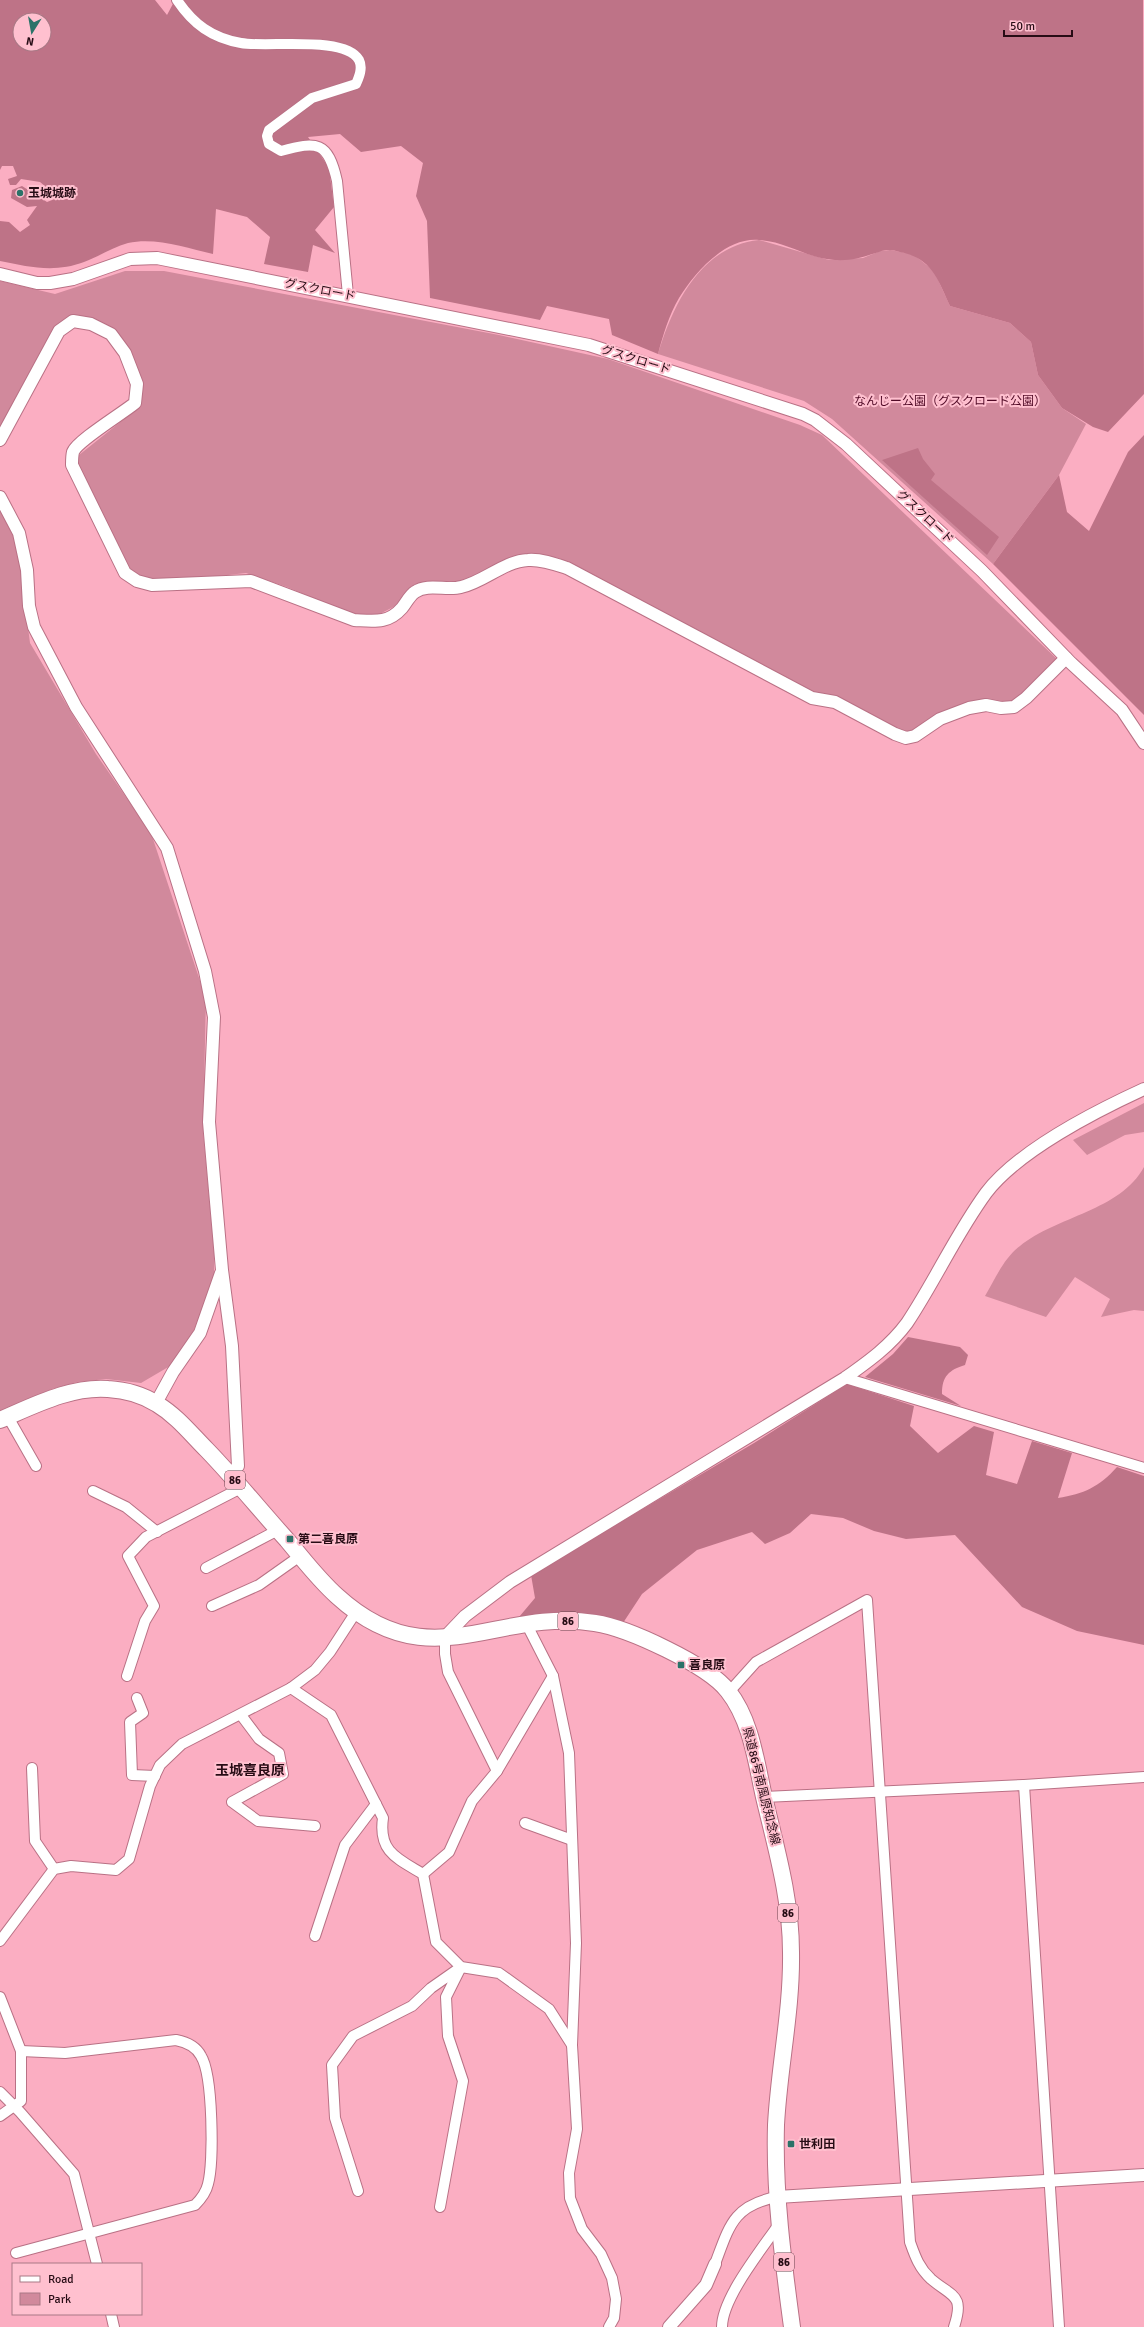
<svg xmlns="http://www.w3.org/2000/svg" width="1144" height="2327" font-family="Signika,'Noto Sans JP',sans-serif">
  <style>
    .green { fill: #d1899c }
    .forest { fill: #be7387; fill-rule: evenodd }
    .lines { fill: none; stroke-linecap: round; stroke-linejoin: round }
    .minor-casing { stroke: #b97185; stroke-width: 12 }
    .tertiary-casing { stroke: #b97185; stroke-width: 14 }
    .primary-casing { stroke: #b97185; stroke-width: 18 }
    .minor { stroke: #fff; stroke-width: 10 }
    .tertiary { stroke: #fff; stroke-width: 12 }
    .primary { stroke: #fff; stroke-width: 16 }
    .poi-dot { fill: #2b7268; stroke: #ffc0cf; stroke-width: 1.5 }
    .labels { text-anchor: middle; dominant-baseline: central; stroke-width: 4; stroke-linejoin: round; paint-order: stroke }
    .shield { fill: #ffc0cf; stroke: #68424d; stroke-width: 1 }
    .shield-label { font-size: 11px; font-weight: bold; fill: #270c15 }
    .poi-label { font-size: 12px; font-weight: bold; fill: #270c15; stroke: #ffc0cf; text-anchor: start }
    .street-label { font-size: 12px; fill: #270c15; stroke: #ffc0cf }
    .park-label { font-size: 12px; fill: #500a26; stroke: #ffc0cf }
    .quarter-label { font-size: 14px; font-weight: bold; fill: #270c15; stroke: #ffc0cf }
  </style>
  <rect width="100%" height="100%" fill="#fbaec2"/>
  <g class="green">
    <path d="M759 240 829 260 863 258 880 251 890 250 913 254 934 271 950 306 1010 323 1031 342 1038 375 1062 408 1086 424 1059 475 993 564 832 419 804 401 658 354C673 304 701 246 759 240Z"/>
    <path d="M125 271H164L499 335 608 359 800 425 822 435 1058 660 1014 703 982 700 909 735 820 696 663 615 559 558 524 554 462 584H415L395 606 376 616 349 613 287 587 246 573 175 581 138 577 124 562 77 472 79 455 134 411 141 397V378L129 348 115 329 93 319 69 318 0 429V281L55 294Z"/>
    <path d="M0 508 17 542 30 643 96 754 151 833 206 999 203 1130 214 1251V1281L193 1332 170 1366 141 1383 106 1379 77 1382 52 1389 0 1411Z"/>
    <path d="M1144 1103V1132L1125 1135 1087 1155 1073 1140Z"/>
    <path d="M1144 1167V1311L1134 1310 1101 1317 1110 1299 1075 1277 1046 1317 985 1296C995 1279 1004 1258 1020 1246 1057 1216 1120 1211 1144 1167Z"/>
  </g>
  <g class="forest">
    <path d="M0 0H155L167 15 175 0H1143L1144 394 1108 432 1093 427 1062 408 1038 375 1031 342 1010 323 950 306C938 280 932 258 900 252 893 250 886 249 879 252 863 257 852 261 835 260 809 259 785 241 759 240 726 237 695 272 679 298 669 315 663 335 658 354L612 335 609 319 547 306 540 320 430 298 427 221 416 196 423 163 401 146 361 152 340 134 308 137 329 168 334 207 315 230 335 253 313 245 308 272 264 264 270 237 247 217 216 209 213 254C186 248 156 237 128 243 113 247 98 257 84 262 55 273 29 267 0 261V221L9 222 20 232 30 225 27 220 37 206 27 207 11 198 12 190 22 186 47 202 65 195 46 187 40 182 21 179 16 185H10L8 179 17 176 13 166H2L0 170ZM20 20H44V44H20Z"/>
    <path d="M1144 435V715L993 564 1059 475 1067 512 1089 531 1128 452Z"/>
    <path d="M918 448 923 459 935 474 931 480 999 537 987 555 882 460Z"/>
    <path d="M908 1337 960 1347 968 1355 965 1365C949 1370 942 1376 942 1394L961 1406 865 1377 893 1354Z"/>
    <path d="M847 1384 914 1406 910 1426 938 1453 974 1426 994 1432 986 1475 1017 1484 1032 1441 1072 1453 1058 1498C1084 1494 1099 1487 1117 1467L1144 1476V1645L1077 1631 1022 1607 955 1535 906 1539 874 1531 843 1518 811 1514 790 1533 765 1544 752 1532 697 1550 642 1594 623 1623H514L535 1598 531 1575 754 1443Z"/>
  </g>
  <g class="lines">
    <g class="minor-casing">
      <g id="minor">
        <path d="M177 0C193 24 212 38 241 43 266 48 345 35 359 60 363 68 359 77 356 84L312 98 269 130 267 136 269 144 281 151C317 141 328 141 337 181L348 295"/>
        <path d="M845 1378 1144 1468"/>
        <path d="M8 1417 36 1466"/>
        <path d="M93 1491 126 1507 157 1532"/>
        <path d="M206 1568 278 1530"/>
        <path d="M212 1606 259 1585 300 1556"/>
        <path d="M527 1625 553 1676 569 1753 576 1943 572 2045 577 2129 569 2173 570 2198 582 2229 601 2254 612 2278 616 2299 614 2318 609 2327"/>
        <path d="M127 1676 145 1621 154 1606 128 1556 146 1537 241 1488"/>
        <path d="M291 1688 331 1715 383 1818C378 1852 398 1859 423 1874L436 1942 461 1967 499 1973 549 2009 572 2045"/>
        <path d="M729 1692 756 1662 867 1600 910 2242C915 2256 919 2268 931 2279 952 2297 965 2294 954 2327"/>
        <path d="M137 1698 143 1713 130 1722 132 1775 155 1776"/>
        <path d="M241 1715 259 1739 279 1753 283 1774 232 1802 258 1821 315 1826"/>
        <path d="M32 1768 35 1841 54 1869"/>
        <path d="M497 1771 553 1676"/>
        <path d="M1024 1785 1059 2327"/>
        <path d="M764 1797 1024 1785 1144 1777"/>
        <path d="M525 1823 572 1840"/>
        <path d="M423 1874 449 1852 472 1801 497 1771 448 1672 445 1654V1637"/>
        <path d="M315 1936 345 1845 376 1804"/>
        <path d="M0 1941 54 1869 71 1866 116 1870 129 1859 150 1786 160 1765 182 1744 291 1688 315 1670 330 1652 356 1612"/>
        <path d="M0 1997 21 2051V2101L0 2116"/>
        <path d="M0 2092 20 2112 74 2174 97 2264"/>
        <path d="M358 2191 335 2118 332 2065 353 2036 412 2006 431 1988 461 1967 446 1997 448 2036 463 2081 440 2207"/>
        <path d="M16 2253 195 2205C201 2199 206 2193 208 2184 214 2162 213 2075 201 2056 196 2046 186 2042 176 2040L65 2053 21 2051"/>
        <path d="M715 2264C729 2227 733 2205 777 2197"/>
        <path d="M111 2314 114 2327"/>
        <path d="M722 2327C722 2298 762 2249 779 2224"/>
      </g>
    </g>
    <g class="tertiary-casing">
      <g id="tertiary">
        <path d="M0 274 37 283H50L73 279 130 259 157 258 589 345 803 414 815 420 846 444 982 571 1071 663 1122 710 1144 743"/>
        <path d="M0 440 59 331 73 321 91 324 111 334 125 353 137 384 135 403C123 413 77 441 73 452 72 456 72 461 72 465L125 573 137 581 152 585 251 581 354 620C374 621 388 624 402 608 406 603 410 595 415 592 428 583 447 591 461 587 484 582 504 561 528 560 541 559 555 564 567 568L812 698 835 702 895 734 906 738 915 736 940 719 969 708 986 705 1001 708 1014 707 1026 698 1066 658"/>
        <path d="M0 497 19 533 27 570 29 606 34 627 76 707 167 848 205 971 214 1017 209 1122 222 1270 232 1346 238 1466 231 1475"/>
        <path d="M156 1403 173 1372 200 1333 221 1273"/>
        <path d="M445 1637 465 1616 510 1582 845 1378C869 1361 890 1346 907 1323 935 1281 956 1234 986 1193 1018 1151 1096 1111 1144 1089"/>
        <path d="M777 2197 1144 2175"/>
        <path d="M669 2327 706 2285 715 2264"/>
      </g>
    </g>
    <g class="primary-casing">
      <path id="primary" d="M0 1420C33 1406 71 1386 108 1389 125 1390 143 1395 157 1404 177 1416 191 1434 207 1450 235 1479 260 1510 287 1540 303 1559 318 1579 337 1596 430 1681 496 1607 595 1623 628 1628 708 1665 728 1691 751 1720 756 1761 764 1797 776 1848 791 1899 791 1952 792 2010 779 2067 776 2125 774 2193 783 2260 792 2327"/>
    </g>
    <use href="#minor" class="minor"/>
    <use href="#tertiary" class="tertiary"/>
    <use href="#primary" class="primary"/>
  </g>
  <g class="poi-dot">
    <circle cx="20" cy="193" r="4"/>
    <rect x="286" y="1535" width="8" height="8" rx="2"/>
    <rect x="677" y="1661" width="8" height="8" rx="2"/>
    <rect x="787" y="2140" width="8" height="8" rx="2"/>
  </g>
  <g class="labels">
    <g class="shield">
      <rect x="225" y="1471" width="20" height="18" rx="3"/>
      <rect x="558" y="1612" width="20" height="18" rx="3"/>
      <rect x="778" y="1904" width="20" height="18" rx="3"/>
      <rect x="774" y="2253" width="20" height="18" rx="3"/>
    </g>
    <g class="shield-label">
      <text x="235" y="1480">86</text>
      <text x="568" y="1621">86</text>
      <text x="788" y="1913">86</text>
      <text x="784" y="2262">86</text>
    </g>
    <g class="poi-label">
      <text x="28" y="193">玉城城跡</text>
      <text x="298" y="1539">第二喜良原</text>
      <text x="689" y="1665">喜良原</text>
      <text x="799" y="2144">世利田</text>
    </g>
    <g class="street-label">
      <text transform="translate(320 290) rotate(11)">グスクロード</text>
      <text transform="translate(636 360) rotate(17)">グスクロード</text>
      <text transform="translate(925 517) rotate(43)">グスクロード</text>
      <text transform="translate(761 1786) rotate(76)">県道86号南風原知念線</text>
    </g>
    <g class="park-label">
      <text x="950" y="401">なんじー公園（グスクロード公園）</text>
    </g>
    <g class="quarter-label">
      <text x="250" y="1770">玉城喜良原</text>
    </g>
  </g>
  <rect x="12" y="2263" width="130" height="52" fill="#ffc0cf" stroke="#a97885"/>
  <rect x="20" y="2276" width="20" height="6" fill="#ffffff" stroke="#a97885"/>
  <text x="48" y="2283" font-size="12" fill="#270c15">Road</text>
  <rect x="20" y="2293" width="20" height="12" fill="#d1899c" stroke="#a97885"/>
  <text x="48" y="2303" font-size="12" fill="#270c15">Park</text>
  <g transform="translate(32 32) rotate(191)"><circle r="19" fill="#ffc0cf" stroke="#a97885"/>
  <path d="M0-3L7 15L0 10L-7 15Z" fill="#2b7268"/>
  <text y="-6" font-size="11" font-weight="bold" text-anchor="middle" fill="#270c15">N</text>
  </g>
  <path d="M1004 30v6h68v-6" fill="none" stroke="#270c15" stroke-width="2"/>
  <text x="1010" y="30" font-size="12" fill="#270c15" stroke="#ffc0cf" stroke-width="3" paint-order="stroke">50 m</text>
</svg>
